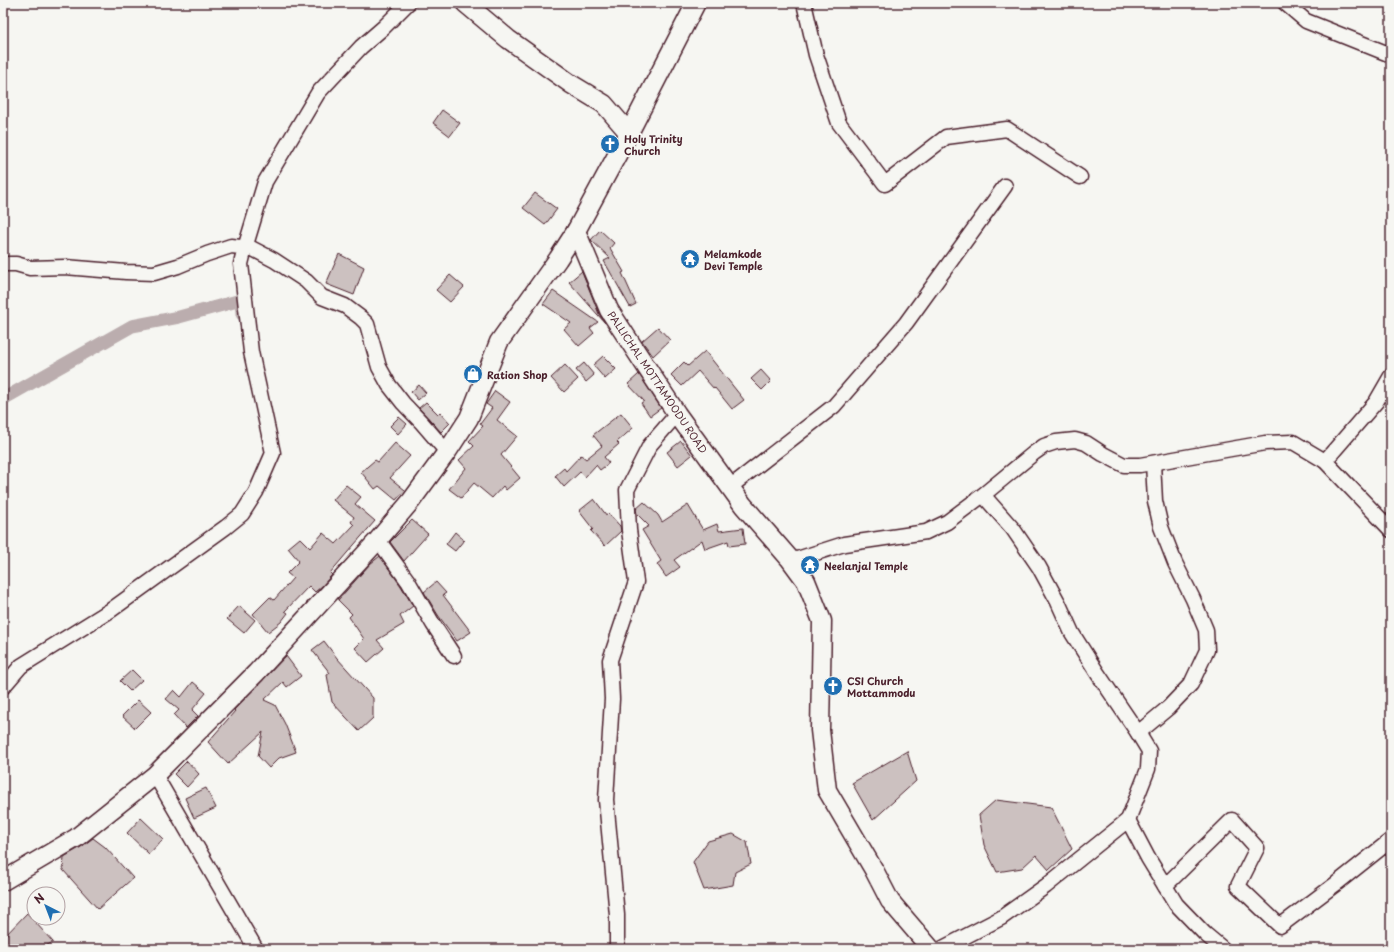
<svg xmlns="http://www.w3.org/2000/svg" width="1394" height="952" font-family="'Playpen Sans',sans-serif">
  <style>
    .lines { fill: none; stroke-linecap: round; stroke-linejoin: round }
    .stream { stroke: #8e747a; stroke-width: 3.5 }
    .canal { stroke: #bbadae; stroke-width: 13 }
    .building { fill: #ccc1c0; stroke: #4a1f2b }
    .minor-casing { stroke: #4a1f2b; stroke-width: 17 }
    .tertiary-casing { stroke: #4a1f2b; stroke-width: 21 }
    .minor { stroke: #f6f6f2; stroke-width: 14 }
    .tertiary { stroke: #f6f6f2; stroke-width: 18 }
    .labels { text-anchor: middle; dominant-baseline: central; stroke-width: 4; stroke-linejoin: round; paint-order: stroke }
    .poi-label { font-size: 10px; font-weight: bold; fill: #4a1f2b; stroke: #f6f6f2; text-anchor: start }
    .street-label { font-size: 10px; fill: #4a1f2b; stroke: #f6f6f2 }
  </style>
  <rect width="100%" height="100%" fill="#f6f6f2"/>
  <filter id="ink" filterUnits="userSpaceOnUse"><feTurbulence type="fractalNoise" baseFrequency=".025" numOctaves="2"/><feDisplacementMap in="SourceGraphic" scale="8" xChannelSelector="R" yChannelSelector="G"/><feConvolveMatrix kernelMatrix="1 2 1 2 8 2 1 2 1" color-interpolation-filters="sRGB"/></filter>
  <g filter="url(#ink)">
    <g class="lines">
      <path class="stream" d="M412 8 417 3"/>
      <path class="canal" d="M3 399 132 326 179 317 241 300 242 314"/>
    </g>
    <g class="building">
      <path d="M442 110 460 123 450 136 433 123Z"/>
      <path d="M535 193 557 209 545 225 523 208Z"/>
      <path d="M600 230 614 243 610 248 624 272 622 273 636 304 630 307 604 261 610 258 591 240Z"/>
      <path d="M339 254 364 267 354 295 326 284Z"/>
      <path d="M582 271 599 314 605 323 569 282Z"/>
      <path d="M450 275 464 287 450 302 436 290Z"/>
      <path d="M553 291 598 322 590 328 594 333 579 346 564 329 571 323 543 304Z"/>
      <path d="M658 327 670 340 653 356 642 341Z"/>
      <path d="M705 351 744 400 732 409 715 388 714 389 698 371 682 386 671 375 684 362 688 366Z"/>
      <path d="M603 356 616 369 605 379 593 365Z"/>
      <path d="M584 363 594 375 586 382 576 370Z"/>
      <path d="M565 365 578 379 564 392 551 378Z"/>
      <path d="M761 370 771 381 762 390 751 379Z"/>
      <path d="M639 374 661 408 650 416 641 403 644 401 628 384Z"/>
      <path d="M419 385 426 393 418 400 411 392Z"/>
      <path d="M495 391 510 402 497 420 517 436 501 455 520 478 506 490 503 486 492 498 474 483 461 498 449 489 466 468 459 460 474 446 469 441 483 426 480 424 492 408 486 404Z"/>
      <path d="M426 402 438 414 440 412 450 423 441 432 419 408Z"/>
      <path d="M621 413 633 428 617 442 619 444 604 457 609 463 600 470 596 465 585 477 580 472 564 487 555 476 564 468 566 471 581 455 586 459 602 446 593 435Z"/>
      <path d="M399 417 407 424 398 434 390 426Z"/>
      <path d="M681 441 692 455 678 466 667 452Z"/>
      <path d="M395 443 410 456 390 478 405 490 396 500 379 486 375 489 361 472 375 460 378 462Z"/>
      <path d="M346 485 361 497 355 504 375 521 347 553 330 573 332 575 322 586 315 592 309 586 285 611 288 613 281 622 268 632 253 614 270 597 274 600 293 578 287 573 299 561 288 548 300 538 310 548 323 533 336 544 354 525 351 522 354 517 333 500Z"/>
      <path d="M594 499 607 516 609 514 620 526 621 531 605 546 591 531 593 529 579 511Z"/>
      <path d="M644 502 658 515 662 522 688 505 703 530 717 524 719 531 743 528 745 544 729 546 728 541 705 549 702 540 674 560 680 567 666 577 657 564 661 561 642 530 649 526 637 514 636 509Z"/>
      <path d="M412 520 428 534 404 561 390 542Z"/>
      <path d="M455 532 464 540 455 551 446 544Z"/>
      <path d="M380 556 401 586 413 606 400 616 404 624 377 640 384 648 368 662 355 648 364 639 349 617 352 614 338 600 370 564Z"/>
      <path d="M436 582 446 593 443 595 471 632 457 641 438 615 424 592Z"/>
      <path d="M239 606 255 620 244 633 227 619Z"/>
      <path d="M324 641 337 658 373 698V718L359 731 332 702 327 675 330 673 312 650Z"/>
      <path d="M286 656 301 676 287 687 283 682 264 700 275 705 285 724 296 752 279 758 269 768 258 756 263 732 228 764 208 742 235 711 234 710Z"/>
      <path d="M132 670 142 680 130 691 120 681Z"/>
      <path d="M193 682 206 693 192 710 198 716 186 728 174 715 179 710 166 699 174 690 181 697Z"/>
      <path d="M138 700 151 712 135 728 122 716Z"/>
      <path d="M907 751 916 781 873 820 852 783Z"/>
      <path d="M187 761 199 774 187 787 174 774Z"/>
      <path d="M206 788 216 808 194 818 185 798Z"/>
      <path d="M996 800 1051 807 1072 849 1049 870 1036 855 1022 868 997 872 984 845 979 815Z"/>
      <path d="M141 818 163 839 149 854 127 833Z"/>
      <path d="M733 834 747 842 751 864 735 872 733 885 704 890 693 862 708 841Z"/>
      <path d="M93 838 105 847 133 878 98 909 63 870 64 857 81 847Z"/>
      <path d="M27 913 53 942 40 949H10L3 941V938Z"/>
    </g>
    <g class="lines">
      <g class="minor-casing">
        <g id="minor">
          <path d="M804 3 816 55 839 123 885 184 946 137 1007 129 1080 177"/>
          <path d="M1285 3 1306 21 1391 55"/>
          <path d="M3 264H16L30 268 65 267 126 272 154 273 178 266 207 254 231 246 251 248 274 260 306 281 322 297 345 306 361 318 367 324 379 367 389 385 403 403 422 423 447 452"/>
          <path d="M1325 461 1376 402 1391 376"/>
          <path d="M730 487 834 406 906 323 1005 186"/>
          <path d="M983 495 1013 529 1039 567 1058 602 1072 633 1098 674 1138 733 1149 751 1148 769 1128 820"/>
          <path d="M378 540 408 581 433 624 454 656"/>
          <path d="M791 561 844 544 926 532 947 522 983 495 1034 453 1044 446 1056 442 1075 440 1086 443 1103 454 1124 465H1140L1265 443 1293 442 1325 461 1391 530"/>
          <path d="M3 687 21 666 111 610 226 527 242 514 256 492 273 453 251 352 241 264 245 248 265 182 318 93 361 47 384 27 408 3"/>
          <path d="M1138 733 1168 708 1191 684 1207 650 1206 630 1193 599 1175 563 1161 527 1155 501 1153 463"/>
          <path d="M155 775 256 949"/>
          <path d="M1165 886 1232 820 1257 848 1238 886 1280 926 1337 883 1391 840"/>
          <path d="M617 949V915L606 800 612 699 610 660 636 582 629 530 627 490 650 445 677 414"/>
          <path d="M941 949 1001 918 1046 886 1128 820 1148 858 1176 904 1205 934 1223 949"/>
        </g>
      </g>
      <g class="tertiary-casing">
        <g id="tertiary">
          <path d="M465 3 508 39 571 84 604 104 629 133"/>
          <path d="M576 231 609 310 677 414 743 505 789 558 806 581 822 621 820 730 827 790 874 870 890 901 931 949"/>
          <path d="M3 881 76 838 155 775 256 673 378 540 411 501 447 452 469 418 499 342 558 259 576 231 629 133 696 3"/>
        </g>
      </g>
      <use href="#minor" class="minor"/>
      <use href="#tertiary" class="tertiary"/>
    </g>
  </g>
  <defs>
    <g id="church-disc" transform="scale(1)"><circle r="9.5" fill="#1f6fb2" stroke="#f6f6f2"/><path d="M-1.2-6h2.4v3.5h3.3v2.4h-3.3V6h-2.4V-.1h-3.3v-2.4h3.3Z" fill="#fff"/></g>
    <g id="temple-disc" transform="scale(1)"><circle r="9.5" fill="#1f6fb2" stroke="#f6f6f2"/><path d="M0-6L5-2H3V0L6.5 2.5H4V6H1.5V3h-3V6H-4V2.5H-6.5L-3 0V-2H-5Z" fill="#fff"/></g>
    <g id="shop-disc" transform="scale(1)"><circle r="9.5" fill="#1f6fb2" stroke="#f6f6f2"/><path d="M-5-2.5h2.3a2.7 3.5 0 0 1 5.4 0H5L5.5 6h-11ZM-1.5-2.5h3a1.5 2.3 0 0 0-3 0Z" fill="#fff"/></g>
  </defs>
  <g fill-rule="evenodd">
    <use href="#church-disc" x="610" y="144"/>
    <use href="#temple-disc" x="690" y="259"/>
    <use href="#shop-disc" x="473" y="374"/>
    <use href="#temple-disc" x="810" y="565"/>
    <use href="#church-disc" x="833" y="686"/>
  </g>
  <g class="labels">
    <g class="poi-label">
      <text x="624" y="138">Holy Trinity<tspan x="624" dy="12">Church</tspan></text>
      <text x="704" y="253">Melamkode<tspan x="704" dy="12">Devi Temple</tspan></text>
      <text x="487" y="374">Ration Shop</text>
      <text x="824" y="565">Neelanjal Temple</text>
      <text x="847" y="680">CSI Church<tspan x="847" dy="12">Mottammodu</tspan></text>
    </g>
    <g class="street-label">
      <text transform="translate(658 382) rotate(56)">PALLICHAL MOTTAMOODU ROAD</text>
    </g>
  </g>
  <rect width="1394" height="952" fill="none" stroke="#f6f6f2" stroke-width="16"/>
  <rect x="8" y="8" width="1378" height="936" fill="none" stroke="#4a1f2b" stroke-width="1.5" filter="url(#ink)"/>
  <g transform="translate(46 906) rotate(318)"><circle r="19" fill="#f6f6f2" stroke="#b1a0a2"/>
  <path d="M0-3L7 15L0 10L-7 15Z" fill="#1f6fb2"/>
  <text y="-6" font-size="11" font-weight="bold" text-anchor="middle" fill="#4a1f2b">N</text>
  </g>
</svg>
